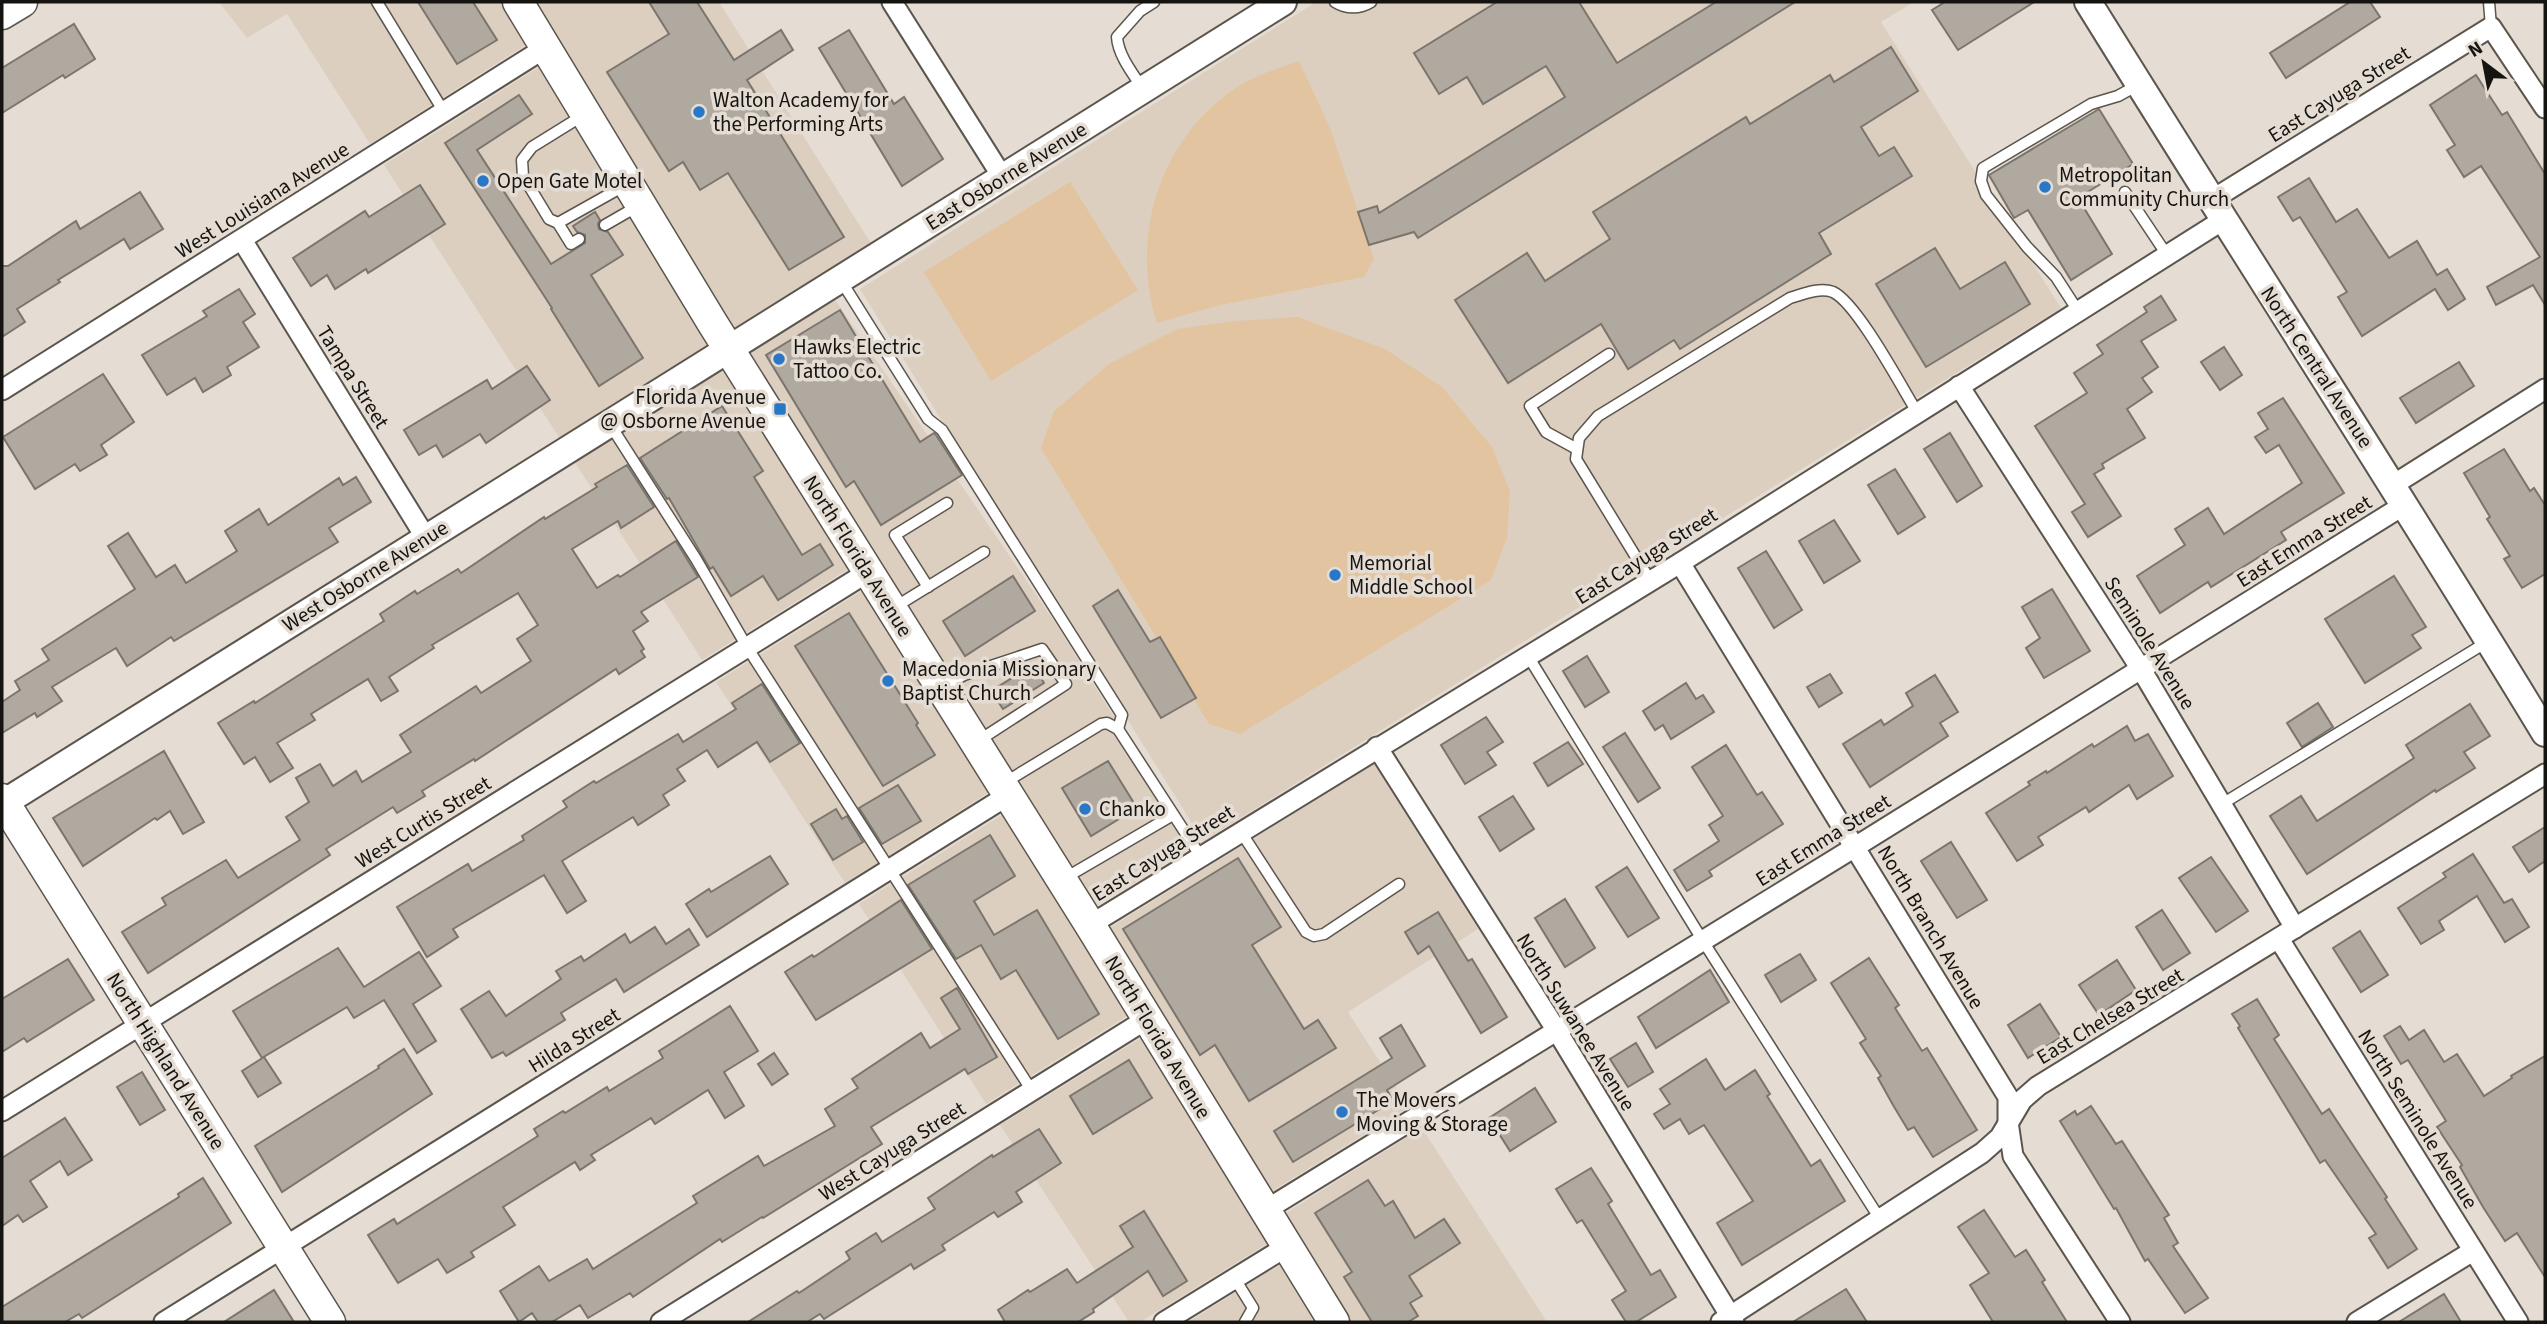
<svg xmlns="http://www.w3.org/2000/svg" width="2547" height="1324" font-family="'Source Sans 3',sans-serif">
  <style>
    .built { fill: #dccfc0 }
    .green { fill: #e2c4a0 }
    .building { fill: #b0a9a0; stroke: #7c756d; stroke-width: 2 }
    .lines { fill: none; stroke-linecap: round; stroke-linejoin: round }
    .lane-casing { stroke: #5b554d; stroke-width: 13 }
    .street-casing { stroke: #5b554d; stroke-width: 23 }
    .secondary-casing { stroke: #5b554d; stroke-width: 30 }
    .primary-casing { stroke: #5b554d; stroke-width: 33 }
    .lane { stroke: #fff; stroke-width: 10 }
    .street { stroke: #fff; stroke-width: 19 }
    .secondary { stroke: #fff; stroke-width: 26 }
    .primary { stroke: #fff; stroke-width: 30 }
    .poi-dot { fill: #2978c7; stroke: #e5ddd4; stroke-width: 2.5 }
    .labels { text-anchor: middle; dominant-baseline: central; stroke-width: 7; stroke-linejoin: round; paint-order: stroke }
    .street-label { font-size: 21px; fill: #161410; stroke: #e5ddd4 }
    .poi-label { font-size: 21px; fill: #161410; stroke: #e5ddd4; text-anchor: start }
  </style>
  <rect width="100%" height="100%" fill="#e5ddd4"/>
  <g class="built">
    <path d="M219 2H504L529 43 370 144 287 14 247 38Z"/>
    <path d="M531 2H719L872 245 731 332Z"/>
    <path d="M1316 2H1914L1881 22 2061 308 1203 841 860 289Z"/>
    <path d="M542 65 712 344 560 439 384 165Z"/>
    <path d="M834 298 1060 630 1194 846 1092 909 745 353Z"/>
    <path d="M726 365 852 567 702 660 574 461Z"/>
    <path d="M865 589 991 791 845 883 716 682Z"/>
    <path d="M1374 764 1478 929 1348 1012 1409 1107 1267 1194 1106 930Z"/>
    <path d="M1005 813 1130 1014 986 1104 859 904Z"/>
    <path d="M1144 1036 1270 1242 1140 1322H1129L1000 1125Z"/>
    <path d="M1422 1128 1547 1322H1347L1281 1216Z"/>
    <path d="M1283 1263 1320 1322H1188Z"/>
  </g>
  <g class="green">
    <path d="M1299 61 1330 128 1374 259 1364 277 1220 305 1157 323C1131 242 1156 148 1226 95 1248 78 1273 70 1299 61Z"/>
    <path d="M1070 182 1138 290 991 381 924 272Z"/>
    <path d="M1298 317 1385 349 1442 387 1492 447 1510 491 1507 538 1491 580 1240 734 1209 724 1041 448 1054 411 1109 364 1177 329 1236 321Z"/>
  </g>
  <g class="building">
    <path d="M418 2H473L497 40 457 64Z"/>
    <path d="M649 2H697L734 60 781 30 793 50 747 80 844 237 789 270 728 173 700 190 683 162 669 171 607 72 669 34Z"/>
    <path d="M1497 2H1579L1617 63 1716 2H1795L1418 238 1414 232 1369 245 1358 212 1377 206 1379 213 1565 97 1546 66 1483 104 1467 77 1439 94 1414 53Z"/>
    <path d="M1945 2H2034L1958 50 1932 10Z"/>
    <path d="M2350 2H2370L2380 17 2286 78 2270 53Z"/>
    <path d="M74 24 95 59 65 78 63 75 2 113V68Z"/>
    <path d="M849 30 894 104 904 97 943 159 902 186 819 48Z"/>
    <path d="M1891 47 1918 91 1861 127 1879 156 1894 147 1912 176 1819 233 1831 254 1680 349 1674 340 1628 369 1601 324 1508 383 1455 300 1527 253 1545 281 1610 239 1593 212 1746 117 1750 124 1830 75 1834 82Z"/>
    <path d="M2476 75 2502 115 2507 112 2545 174V305L2533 285 2496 305 2487 287 2540 257 2481 166 2464 177 2447 150 2455 145 2430 105Z"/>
    <path d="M519 95 532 114 477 150 551 264 585 243V235L577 232 573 226 595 212 600 220 598 224 599 229 608 232 623 255 591 275 643 358 599 386 551 309 552 308 445 143Z"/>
    <path d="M2099 109 2133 164 2078 198 2112 254 2071 280 2028 210 2014 218 1989 175Z"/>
    <path d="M2309 178 2336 222 2357 209 2389 258 2417 241 2437 275 2447 269 2465 299 2448 310 2435 289 2362 336 2338 297 2347 292 2300 217 2293 221 2278 197Z"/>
    <path d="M420 185 445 224 368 273 366 269 335 289 327 275 311 286 293 258 365 211 369 217Z"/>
    <path d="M140 192 163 229 130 249 124 239 58 280 60 282 17 309 25 322 2 337V266H8L76 221 80 229Z"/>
    <path d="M1935 248 1960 289 2005 262 2030 304 1926 367 1876 284Z"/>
    <path d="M239 289 255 314 243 322 259 347 227 367 231 375 203 392 195 378 167 395 142 355 207 316 203 311Z"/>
    <path d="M2161 296 2176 320 2141 341 2158 367 2142 378 2152 392 2127 409 2145 438 2102 464 2104 468 2094 474 2121 516 2088 537 2072 512 2085 504 2035 426 2087 393 2074 373 2103 354 2097 345 2147 312 2144 307Z"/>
    <path d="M840 310 920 442 934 433 936 435 962 475 881 525 854 481 846 487 766 355Z"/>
    <path d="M2224 347 2242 375 2220 390 2201 362Z"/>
    <path d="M2459 362 2474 386 2416 423 2400 398Z"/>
    <path d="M527 366 550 400 486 443 480 434 443 457 436 445 419 455 404 430 487 380 492 389Z"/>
    <path d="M103 374 134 422 101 445 107 455 80 471 75 464 35 489 3 437Z"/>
    <path d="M2283 398 2344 493 2281 532 2286 540 2211 587 2208 582 2160 613 2137 576 2185 545 2175 529 2208 508 2224 534 2302 483 2279 445 2266 453 2255 437 2268 429 2258 413Z"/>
    <path d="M722 406 763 471 754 477 802 555 820 544 833 565 778 600 763 576 731 596 713 567 710 569 669 498 667 499 640 458Z"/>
    <path d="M1950 433 1982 486 1957 502 1924 449Z"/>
    <path d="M2504 449 2530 491 2534 488 2545 505V574L2522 588 2504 559 2510 556 2487 519 2490 517 2464 473Z"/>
    <path d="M627 465 654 507 621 528 618 521 572 549 597 588 618 575 620 577 676 541 698 577 641 612 648 621 633 631 644 649 641 651 645 657 619 674 616 669 475 761 474 759 422 791 425 796 397 813 393 807 326 849 330 855 148 973 122 932 166 905 162 898 226 860 238 878 300 840 286 817 309 802 296 778 320 764 333 786 356 771 362 782 411 752 400 735 476 686 481 693 531 661 517 639 538 625 518 593 432 645 434 648 389 677 398 691 381 701 368 679 311 714 315 720 277 743 293 768 270 782 255 757 244 764 218 723 254 701 255 703 384 621 380 614 415 591 417 594 458 569 461 573 544 517 545 519 597 487 595 484Z"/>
    <path d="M1895 469 1925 517 1898 534 1868 485Z"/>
    <path d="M356 477 371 502 329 528 338 542 174 641 171 637 127 666 116 648 52 687 62 701 37 717 35 713 2 733V702L20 690 15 681 49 660 42 649 135 589 108 546 128 533 156 577 175 565 186 583 237 551 225 531 259 509 268 525 339 478 343 485Z"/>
    <path d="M1834 520 1860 561 1824 583 1799 541Z"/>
    <path d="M1766 551 1802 610 1774 628 1738 568Z"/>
    <path d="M1013 576 1035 611 965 656 943 621Z"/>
    <path d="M2394 576 2426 627 2412 635 2421 648 2365 683 2325 619Z"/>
    <path d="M2052 589 2090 651 2044 678 2026 648 2040 638 2022 607Z"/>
    <path d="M1118 590 1150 642 1160 637 1196 698 1161 718 1093 606Z"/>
    <path d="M849 613 918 723 916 725 935 755 883 786 795 646Z"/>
    <path d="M1587 656 1609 692 1585 707 1563 671Z"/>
    <path d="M1033 665 1044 683 1003 709 991 691Z"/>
    <path d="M1830 674 1842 693 1819 707 1807 687Z"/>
    <path d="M1935 675 1958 712 1940 723 1948 736 1870 787 1843 744 1881 720 1884 725 1913 706 1906 693Z"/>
    <path d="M1686 683 1696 699 1703 695 1714 712 1671 739 1663 725 1655 730 1643 711Z"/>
    <path d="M762 684 800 743 770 762 757 742 718 767 707 750 677 769 685 781 663 795 669 805 638 825 633 817 562 861 586 901 567 913 544 875 453 929 458 937 427 957 397 907 468 864 472 871 524 840 522 836 567 807 563 801 594 781 596 783 678 734 683 742 736 709 732 703Z"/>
    <path d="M2318 703 2333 727 2302 747 2287 723Z"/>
    <path d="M2470 704 2490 736 2464 752 2475 768 2436 792 2435 790 2307 874 2270 816 2301 796 2317 821 2414 758 2406 745Z"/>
    <path d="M1486 717 1503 742 1487 752 1496 765 1465 784 1441 745Z"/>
    <path d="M2127 726 2135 741 2148 734 2173 776 2137 799 2129 785 2089 812 2086 807 2038 837 2043 845 2017 861 1986 813 2030 785 2028 782 2046 771 2047 773 2092 744 2094 747Z"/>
    <path d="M1625 733 1660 788 1638 802 1603 747Z"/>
    <path d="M1568 742 1583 764 1548 786 1534 763Z"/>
    <path d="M1726 745 1757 795 1762 792 1783 824 1709 871 1712 876 1687 891 1674 870 1719 841 1709 825 1723 816 1692 767Z"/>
    <path d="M164 751 204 822 183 834 170 811 157 820 155 818 83 866 53 818Z"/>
    <path d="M1108 761 1137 808 1091 836 1062 788Z"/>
    <path d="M898 785 921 821 882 844 859 808Z"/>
    <path d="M1513 796 1534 829 1500 851 1479 817Z"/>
    <path d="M836 809 842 819 847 816 863 842 833 860 811 824Z"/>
    <path d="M2545 827V861L2529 872 2513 847Z"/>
    <path d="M990 835 1015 876 974 901 994 935 1037 910 1099 1014 1058 1039 1016 970 1001 979 981 945 956 959 908 885Z"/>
    <path d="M1951 842 1987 900 1957 918 1921 861Z"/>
    <path d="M2473 854 2504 903 2512 899 2529 927 2505 942 2477 896 2439 921 2444 930 2421 944 2398 908 2446 877 2443 873Z"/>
    <path d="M770 856 788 884 707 937 686 904 709 889 711 892Z"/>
    <path d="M2211 857 2248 911 2216 932 2179 878Z"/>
    <path d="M1238 858 1281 927 1252 945 1304 1029 1318 1020 1336 1048 1249 1101 1215 1045 1200 1055 1123 929Z"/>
    <path d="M1627 867 1659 918 1628 937 1596 887Z"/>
    <path d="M1565 899 1595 948 1565 967 1535 918Z"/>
    <path d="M901 900 932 949 816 1020 785 972 812 955 814 957Z"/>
    <path d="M2162 910 2190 953 2163 970 2136 927Z"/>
    <path d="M1438 912 1468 961 1472 959 1507 1017 1481 1033 1429 946 1418 954 1405 932Z"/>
    <path d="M655 927 666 944 689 929 699 945 624 992 616 979 561 1013 565 1020 506 1056 503 1052 492 1058 461 1009 489 991 506 1016 561 979 556 971 581 956 584 961 625 934 630 943Z"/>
    <path d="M2360 931 2388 975 2361 992 2333 948Z"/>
    <path d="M338 948 364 987 419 952 441 986 413 1004 436 1041 417 1053 384 1000 354 1018 347 1007 262 1058 233 1011Z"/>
    <path d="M1800 954 1816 980 1781 1002 1765 975Z"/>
    <path d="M1869 958 1899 1005 1895 1008 1922 1051 1927 1048 1977 1130 1933 1157 1914 1127 1908 1130 1893 1105 1878 1078 1881 1076 1860 1043 1866 1039 1831 983Z"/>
    <path d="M68 959 94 1000 27 1042 24 1038 2 1052V999Z"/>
    <path d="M2117 960 2136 990 2099 1015 2079 985Z"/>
    <path d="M1710 970 1729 1002 1656 1048 1638 1017Z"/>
    <path d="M957 988 997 1057 968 1074 965 1069 871 1127 882 1144 763 1218 762 1217 722 1242 720 1239 633 1297 630 1293 588 1318 580 1305 552 1322H538L532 1313 519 1322 500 1291 539 1266 549 1281 587 1259 593 1269 697 1203 693 1196 758 1156 764 1166 835 1126 825 1109 858 1088 852 1079 921 1033 930 1048 960 1029 941 998Z"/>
    <path d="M2257 999 2279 1035 2274 1039 2322 1114 2329 1109 2387 1197 2385 1199 2417 1249 2388 1268 2369 1238 2376 1234 2325 1160 2320 1163 2238 1028 2240 1026 2232 1014Z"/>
    <path d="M2040 1004 2061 1037 2028 1058 2008 1025Z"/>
    <path d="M730 1006 758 1051 724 1072 744 1106 725 1118 708 1090 655 1124 651 1118 591 1155 595 1160 580 1170 575 1162 503 1207 515 1225 471 1252 474 1257 447 1273 438 1259 398 1283 368 1235 394 1219 397 1224 495 1163 538 1136 534 1129 563 1111 565 1113 607 1087 609 1091 663 1058 659 1051Z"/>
    <path d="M1401 1025 1425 1066 1387 1090 1393 1101 1293 1162 1274 1131 1392 1058 1380 1038Z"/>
    <path d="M2400 1026 2409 1040 2424 1030 2444 1062 2457 1054 2484 1096 2512 1078 2511 1076 2545 1056V1277L2517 1233 2505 1241 2483 1207 2460 1167 2462 1165 2437 1127 2446 1121 2408 1060 2401 1064 2384 1036Z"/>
    <path d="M1636 1043 1653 1072 1628 1087 1610 1059Z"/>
    <path d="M404 1049 432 1094 282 1192 255 1146 379 1068 378 1066Z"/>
    <path d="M774 1053 788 1074 772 1085 758 1064Z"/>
    <path d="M264 1057 281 1083 258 1097 242 1071Z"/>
    <path d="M1706 1059 1725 1090 1755 1070 1770 1094 1767 1096 1811 1166 1820 1160 1845 1201 1742 1265 1717 1223 1753 1201 1704 1125 1689 1134 1680 1119 1664 1129 1654 1114 1670 1104 1660 1089Z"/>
    <path d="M1129 1060 1152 1098 1093 1134 1070 1096Z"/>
    <path d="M142 1072 165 1110 140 1125 117 1087Z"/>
    <path d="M1535 1088 1556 1122 1510 1151 1489 1118Z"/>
    <path d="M2091 1106 2116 1144 2122 1141 2169 1215 2164 1218 2178 1243 2173 1246 2208 1298 2185 1313 2148 1259 2145 1261 2116 1208 2114 1209 2060 1121 2075 1111 2077 1115Z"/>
    <path d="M65 1118 92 1160 68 1175 60 1161 30 1181 47 1207 23 1222 18 1215 2 1226V1158Z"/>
    <path d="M1039 1129 1061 1163 1016 1192 1022 1202 998 1217 994 1212 942 1245 945 1250 914 1269 911 1264 824 1319 820 1314 807 1322H748L797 1291 799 1293 850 1259 846 1252 876 1233 882 1242 935 1209 928 1198 992 1155 993 1157Z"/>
    <path d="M1591 1168 1612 1201 1608 1204 1651 1275 1660 1270 1676 1297 1636 1322H1626L1612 1300 1626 1291 1582 1220 1577 1223 1556 1189Z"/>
    <path d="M203 1178 231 1223 82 1318 79 1314 65 1322H2V1307L179 1197 178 1194Z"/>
    <path d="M1368 1180 1385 1206 1393 1201 1415 1238 1444 1219 1460 1243 1409 1276 1422 1296 1410 1303 1418 1316 1408 1322H1372L1344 1277 1352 1272 1315 1213Z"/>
    <path d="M1984 1210 2015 1257 2026 1250 2045 1280 2042 1282 2067 1322H1993L1970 1285 1989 1273 1958 1227Z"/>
    <path d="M1144 1211 1187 1281 1163 1296 1148 1271 1093 1309 1094 1312 1078 1322H1005L998 1310 1028 1290 1030 1292 1067 1269 1077 1283 1133 1247 1120 1226Z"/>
    <path d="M1846 1289 1867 1322H1793Z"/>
    <path d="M274 1290 294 1322H224Z"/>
    <path d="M2444 1294 2461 1322H2399Z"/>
  </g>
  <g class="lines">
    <g class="lane-casing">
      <g id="lane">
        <path d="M377 2 444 112"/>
        <path d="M1335 2C1346 9 1360 9 1371 2"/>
        <path d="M2489 2 2491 27"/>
        <path d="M1143 89C1133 74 1118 55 1117 37L1140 11 1154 2"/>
        <path d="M582 116 532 147 522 160 523 176 549 219 558 223 624 186"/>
        <path d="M2125 192 2167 255"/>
        <path d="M558 223 571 244 579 239"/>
        <path d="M605 225 638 206"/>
        <path d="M840 279 928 419 942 430 1122 715 1118 729"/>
        <path d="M2078 311 2056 277 2027 247 1986 195 1981 181 1983 168 2091 104 2118 96 2138 85"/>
        <path d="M611 426 696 559 747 647 1032 1091"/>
        <path d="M1577 449 1546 432 1530 406 1609 354"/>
        <path d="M1650 580 1576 459 1579 438 1598 416 1790 298C1803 294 1820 287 1833 292 1857 303 1901 386 1917 412"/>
        <path d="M928 587 895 535 947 503"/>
        <path d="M895 607 984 552"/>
        <path d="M1528 656 1703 941 1880 1219"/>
        <path d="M943 687 964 675 1042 649 1066 684 978 741"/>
        <path d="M1004 783 1101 724 1107 723 1118 729 1201 857"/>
        <path d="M2222 804 2487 642"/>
        <path d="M1241 832 1306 932 1314 936 1324 934 1399 884"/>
        <path d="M1065 878 1173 815"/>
        <path d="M1235 1279 1253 1308 1245 1322"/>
      </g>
    </g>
    <g class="street-casing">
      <g id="street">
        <path d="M892 2 1003 178"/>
        <path d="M2210 201 2491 27 2545 108"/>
        <path d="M242 240 426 538"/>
        <path d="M1959 386 2141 669 2295 928"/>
        <path d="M2 390 545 48"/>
        <path d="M2393 485 2545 389"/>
        <path d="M1680 563 2008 1097V1122L2013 1156 2120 1322"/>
        <path d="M1377 747 1557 1031 1734 1322"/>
        <path d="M1090 925 1680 563 2223 220"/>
        <path d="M2279 939 2518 1322"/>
        <path d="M2 1111 868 572"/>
        <path d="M1264 1211 1855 847 2404 505"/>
        <path d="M164 1322 1007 796"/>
        <path d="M661 1322 1147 1019"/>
        <path d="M1164 1322 1286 1247"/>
        <path d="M1721 1322 1982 1153 2000 1137 2022 1100 2038 1086 2545 774"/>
        <path d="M2357 1322 2473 1251"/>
      </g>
    </g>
    <g class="secondary-casing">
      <g id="secondary">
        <path d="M2088 2C2239 246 2396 487 2545 733"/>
        <path d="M2 804 1283 2"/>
      </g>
    </g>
    <g class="primary-casing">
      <g id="primary">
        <path d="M518 2 713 324 1090 925 1334 1322"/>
        <path d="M2 14 22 2"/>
        <path d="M2 799 330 1322"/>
      </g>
    </g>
    <use href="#lane" class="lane"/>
    <use href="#street" class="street"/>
    <use href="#secondary" class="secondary"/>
    <use href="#primary" class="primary"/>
  </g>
  <g class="poi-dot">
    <circle cx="699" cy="112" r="7"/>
    <circle cx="483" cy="181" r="7"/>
    <circle cx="2045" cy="187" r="7"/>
    <circle cx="779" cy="359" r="7"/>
    <rect x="773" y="402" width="14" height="14" rx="3.5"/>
    <circle cx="1335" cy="575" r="7"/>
    <circle cx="888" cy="681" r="7"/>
    <circle cx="1085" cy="809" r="7"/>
    <circle cx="1342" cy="1112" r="7"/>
  </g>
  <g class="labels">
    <g class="street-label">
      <text transform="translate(2339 94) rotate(-32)">East Cayuga Street</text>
      <text transform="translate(1006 176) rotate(-32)">East Osborne Avenue</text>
      <text transform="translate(262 200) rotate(-32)">West Louisiana Avenue</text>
      <text transform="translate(2317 367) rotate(57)">North Central Avenue</text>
      <text transform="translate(353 377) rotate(58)">Tampa Street</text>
      <text transform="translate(2304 541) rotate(-32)">East Emma Street</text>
      <text transform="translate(858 556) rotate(58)">North Florida Avenue</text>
      <text transform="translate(1646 556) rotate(-32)">East Cayuga Street</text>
      <text transform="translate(365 576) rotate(-32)">West Osborne Avenue</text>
      <text transform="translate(2150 643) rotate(58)">Seminole Avenue</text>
      <text transform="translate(423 822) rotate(-32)">West Curtis Street</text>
      <text transform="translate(1823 840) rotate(-32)">East Emma Street</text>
      <text transform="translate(1163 853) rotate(-32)">East Cayuga Street</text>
      <text transform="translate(1931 927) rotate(59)">North Branch Avenue</text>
      <text transform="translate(2110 1016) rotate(-31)">East Chelsea Street</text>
      <text transform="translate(1576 1022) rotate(58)">North Suwanee Avenue</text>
      <text transform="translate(1158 1037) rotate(59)">North Florida Avenue</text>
      <text transform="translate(574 1040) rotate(-32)">Hilda Street</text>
      <text transform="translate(166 1061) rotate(58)">North Highland Avenue</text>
      <text transform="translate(2418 1119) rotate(58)">North Seminole Avenue</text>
      <text transform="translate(892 1151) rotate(-32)">West Cayuga Street</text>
    </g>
    <g class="poi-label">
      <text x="713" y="100">Walton Academy for<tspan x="713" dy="24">the Performing Arts</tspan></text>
      <text x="2059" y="175">Metropolitan<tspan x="2059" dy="24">Community Church</tspan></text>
      <text x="497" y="181">Open Gate Motel</text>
      <text x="793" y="347">Hawks Electric<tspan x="793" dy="24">Tattoo Co.</tspan></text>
      <text x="766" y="397" text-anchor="end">Florida Avenue<tspan x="766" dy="24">@ Osborne Avenue</tspan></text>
      <text x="1349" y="563">Memorial<tspan x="1349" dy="24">Middle School</tspan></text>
      <text x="902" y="669">Macedonia Missionary<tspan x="902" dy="24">Baptist Church</tspan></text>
      <text x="1099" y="809">Chanko</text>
      <text x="1356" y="1100">The Movers<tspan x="1356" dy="24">Moving &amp; Storage</tspan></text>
    </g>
  </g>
  <rect width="2547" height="1324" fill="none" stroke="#161410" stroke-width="7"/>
  <g transform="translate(2484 63) rotate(328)" stroke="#e5ddd4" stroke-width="5" paint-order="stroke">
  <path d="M0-5L12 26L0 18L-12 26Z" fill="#161410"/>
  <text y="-10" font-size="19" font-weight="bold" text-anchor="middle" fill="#161410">N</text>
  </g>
</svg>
